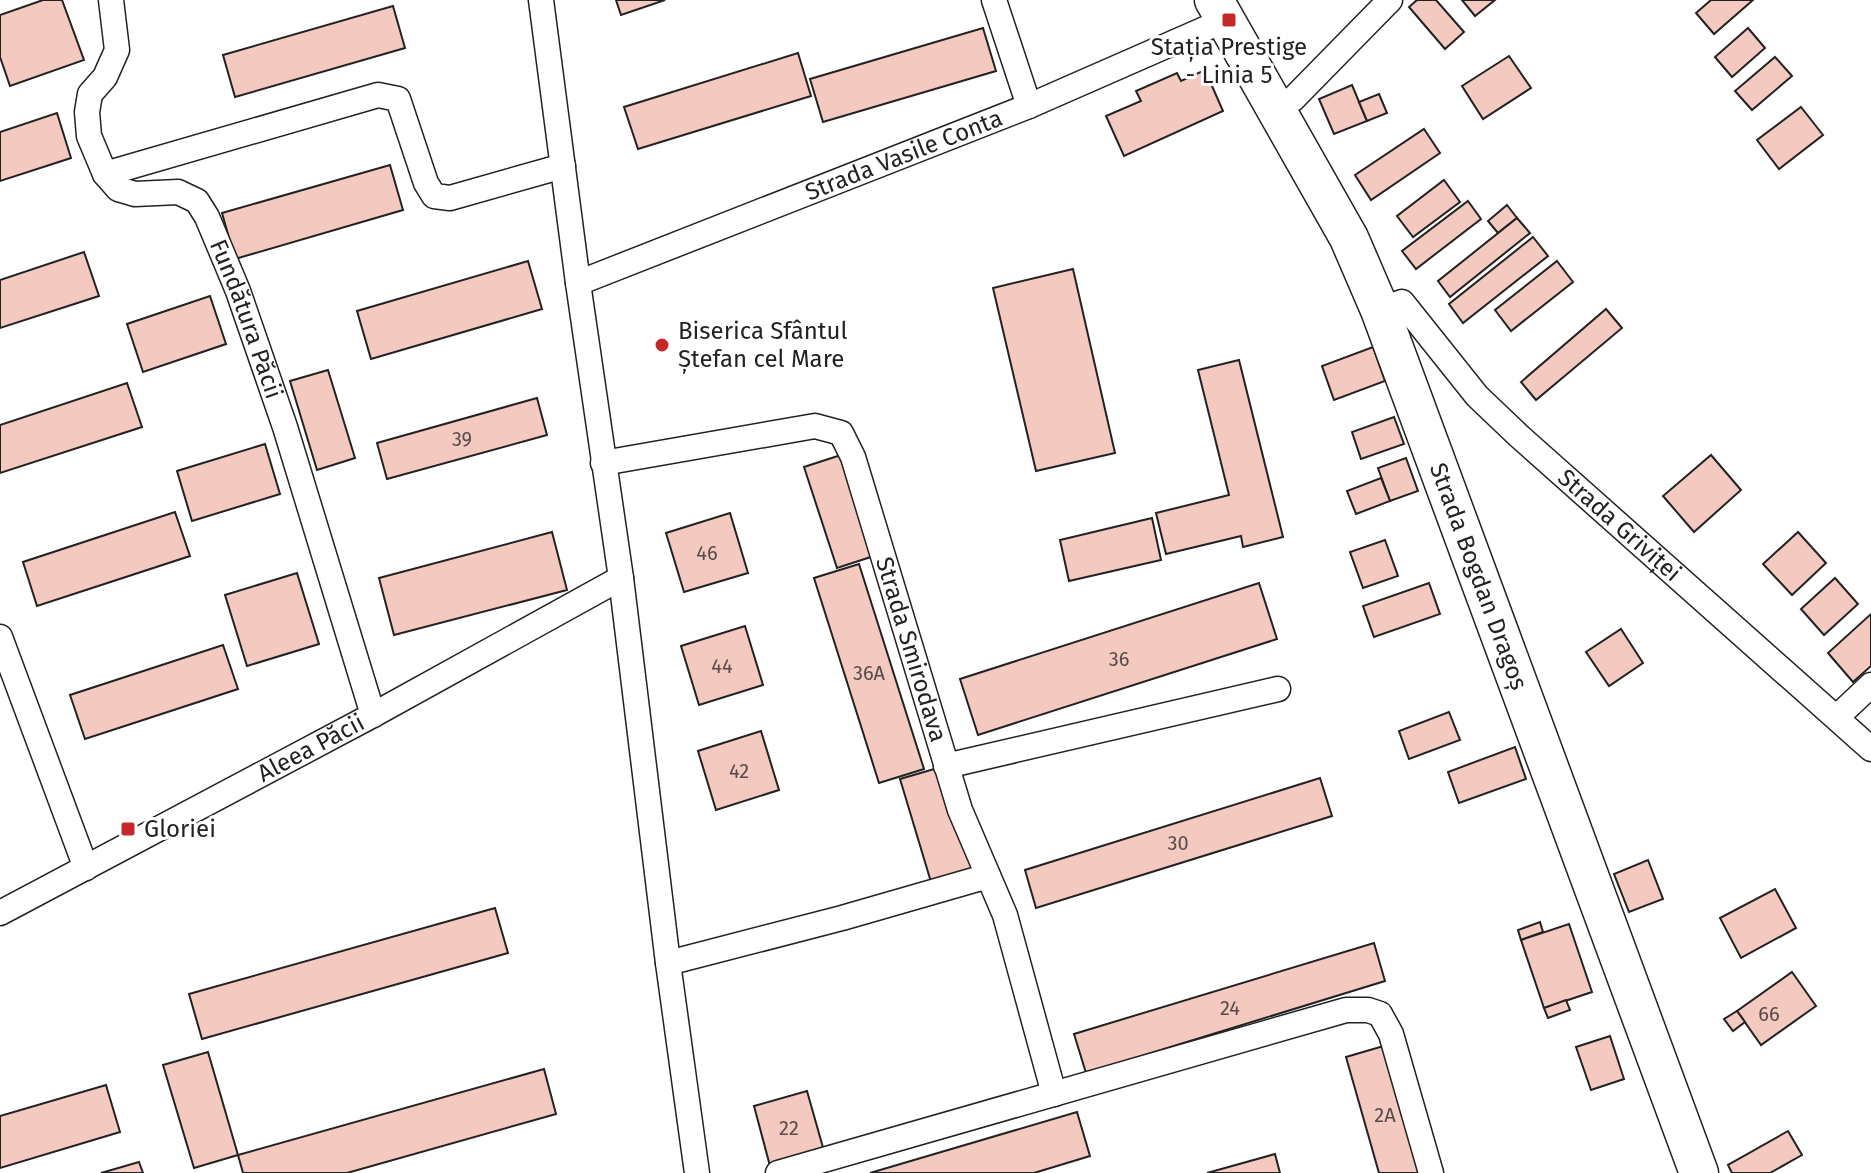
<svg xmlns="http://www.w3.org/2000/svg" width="1871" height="1173" font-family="'Fira Sans',sans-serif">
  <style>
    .building { fill: #f3c9c0; stroke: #222; stroke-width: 2 }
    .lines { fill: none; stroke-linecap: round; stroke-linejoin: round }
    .minor-casing { stroke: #222; stroke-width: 27 }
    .primary-casing { stroke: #222; stroke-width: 41 }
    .minor { stroke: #fff; stroke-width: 24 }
    .primary { stroke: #fff; stroke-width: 38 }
    .poi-dot { fill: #c62828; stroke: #fff; stroke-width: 3 }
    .labels { text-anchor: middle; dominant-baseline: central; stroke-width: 6; stroke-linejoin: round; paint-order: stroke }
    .number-label { font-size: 20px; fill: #564c4a }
    .poi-label { font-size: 24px; fill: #222; stroke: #fff; text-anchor: start }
    .street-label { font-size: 24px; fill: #222; stroke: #fff }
  </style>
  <rect width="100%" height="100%" fill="#fff"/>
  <g class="building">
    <path d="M43 0H62L84 60 10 86 0 57V15Z"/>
    <path d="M616 0H665L621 15Z"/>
    <path d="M1417 0H1436L1464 32 1445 49 1409 7Z"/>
    <path d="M1462 0H1495L1475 16Z"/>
    <path d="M1711 0H1753L1714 34 1696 13Z"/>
    <path d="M393 6 405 48 235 97 223 55Z"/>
    <path d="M983 28 996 71 823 122 810 79Z"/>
    <path d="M1748 28 1765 48 1732 77 1715 57Z"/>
    <path d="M798 53 811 96 638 149 624 107Z"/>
    <path d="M1509 56 1531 88 1483 119 1462 86Z"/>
    <path d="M1775 57 1792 76 1752 110 1735 91Z"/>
    <path d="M1205 70 1223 111 1124 156 1106 116 1141 101 1136 91 1177 73 1181 81Z"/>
    <path d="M1352 85 1367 121 1334 134 1319 99Z"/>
    <path d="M1379 94 1387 113 1367 121 1359 102Z"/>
    <path d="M1801 107 1823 135 1779 169 1757 140Z"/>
    <path d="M57 113 71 158 0 181V132Z"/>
    <path d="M1424 129 1440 153 1371 200 1355 175Z"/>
    <path d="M390 165 403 210 235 259 222 213Z"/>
    <path d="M1444 180 1460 202 1413 237 1397 216Z"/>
    <path d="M1468 201 1481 219 1416 269 1402 251Z"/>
    <path d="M1507 205 1517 218 1498 233 1488 221Z"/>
    <path d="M1517 218 1530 233 1450 297 1438 281Z"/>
    <path d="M1533 237 1548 256 1463 323 1449 304Z"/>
    <path d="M84 252 99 296 0 328V280Z"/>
    <path d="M528 261 542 309 371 359 357 311Z"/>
    <path d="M1557 261 1573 282 1511 331 1495 310Z"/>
    <path d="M1073 269 1115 453 1036 471 993 288Z"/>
    <path d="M210 296 226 344 143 372 127 324Z"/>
    <path d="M1606 309 1622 328 1536 400 1521 382Z"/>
    <path d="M1373 347 1385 381 1334 400 1322 366Z"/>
    <path d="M1239 360 1283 537 1243 547 1241 536 1166 554 1156 513 1229 495 1198 370Z"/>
    <path d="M328 370 355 458 317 470 290 381Z"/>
    <path d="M127 383 142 427 0 473V425Z"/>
    <path d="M537 398 547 435 387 479 377 443Z"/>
    <path d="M1394 417 1404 444 1361 459 1352 432Z"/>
    <path d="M265 444 280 494 192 521 177 471Z"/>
    <path d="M847 453 880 554 837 568 804 467Z"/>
    <path d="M1711 455 1741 490 1694 532 1663 496Z"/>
    <path d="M1406 458 1418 491 1390 501 1378 468Z"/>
    <path d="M1381 478 1390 501 1356 514 1347 491Z"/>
    <path d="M175 512 190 556 37 606 23 562Z"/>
    <path d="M730 513 748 573 684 592 666 533Z"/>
    <path d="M1152 518 1161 560 1069 581 1060 540Z"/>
    <path d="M552 532 567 590 394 635 379 578Z"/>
    <path d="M1798 532 1826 563 1792 595 1763 564Z"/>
    <path d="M1385 540 1398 576 1363 588 1350 552Z"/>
    <path d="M859 564 924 769 879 783 814 578Z"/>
    <path d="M297 573 319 644 247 666 225 595Z"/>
    <path d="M1835 578 1858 604 1824 635 1801 609Z"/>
    <path d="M1259 583 1277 639 978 735 960 679Z"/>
    <path d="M1429 583 1440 614 1374 637 1363 606Z"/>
    <path d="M1871 614V666L1853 682 1828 653Z"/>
    <path d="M745 626 763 685 699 705 681 646Z"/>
    <path d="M1621 629 1643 663 1609 686 1586 652Z"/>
    <path d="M223 645 238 689 85 739 70 695Z"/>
    <path d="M1449 712 1460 740 1409 759 1399 731Z"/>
    <path d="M761 731 779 790 716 810 698 751Z"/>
    <path d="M1515 747 1526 779 1459 803 1448 772Z"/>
    <path d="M941 767 972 870 931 882 900 779Z"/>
    <path d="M1320 778 1332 816 1036 908 1025 870Z"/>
    <path d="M1648 860 1663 899 1629 912 1614 874Z"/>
    <path d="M1775 889 1796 928 1741 958 1720 918Z"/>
    <path d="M495 908 508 953 202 1039 189 994Z"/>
    <path d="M1540 922 1543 932 1521 940 1518 930Z"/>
    <path d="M1569 924 1592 992 1544 1008 1521 940Z"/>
    <path d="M1374 943 1385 981 1086 1073 1074 1034Z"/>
    <path d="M1792 972 1816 1006 1761 1045 1737 1011Z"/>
    <path d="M1566 1000 1570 1010 1548 1018 1544 1008Z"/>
    <path d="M1737 1011 1745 1022 1733 1031 1724 1019Z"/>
    <path d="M1610 1036 1624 1079 1591 1090 1576 1047Z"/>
    <path d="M1387 1045 1424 1173H1379L1346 1057Z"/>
    <path d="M208 1052 238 1155 194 1168 163 1065Z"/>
    <path d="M544 1069 556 1114 347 1173H243L238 1155Z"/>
    <path d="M106 1085 120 1132 0 1168V1116Z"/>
    <path d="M807 1091 824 1151 770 1166 754 1106Z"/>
    <path d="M1077 1112 1090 1156 1034 1173H870Z"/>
    <path d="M1788 1131 1802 1155 1770 1173H1732L1728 1165Z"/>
    <path d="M1275 1154 1280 1173H1207Z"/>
    <path d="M139 1162 143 1173H101Z"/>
  </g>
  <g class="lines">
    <g class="minor-casing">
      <g id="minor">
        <path id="s1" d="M111 0 117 50 105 77 90 94 87 112 89 136 105 174 118 189 135 194 178 192 197 201 207 217 238 291 285 427 373 715"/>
        <path d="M541 0 578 283 621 578 668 963 697 1173"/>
        <path d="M994 0 1029 106"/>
        <path d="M1275 108 1293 99 1390 0"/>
        <path d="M105 174 378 95 398 99 426 183 434 196 450 198 563 166"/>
        <path id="s2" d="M578 283 1029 106 1207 28 1224 18"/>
        <path id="s3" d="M1380 310 1402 302 1477 396 1519 436 1871 749"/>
        <path id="s4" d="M603 463 815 426 841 433 853 457 960 810 1005 915 1054 1094"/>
        <path d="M0 637 86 868"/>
        <path d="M1837 717 1871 685"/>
        <path d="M946 766 1278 689"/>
        <path id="s5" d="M0 913 373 715 621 578"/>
        <path d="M668 963 842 918 988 876"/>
        <path d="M778 1173 1346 1010H1368L1380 1014 1391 1034 1431 1173"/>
      </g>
    </g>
    <g class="primary-casing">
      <g id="primary">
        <path id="s6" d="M1214 0 1349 238 1380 310 1699 1173"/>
      </g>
    </g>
    <use href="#minor" class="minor"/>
    <use href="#primary" class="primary"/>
  </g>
  <g class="poi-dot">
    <rect x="1221" y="12" width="16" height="16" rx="4"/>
    <circle cx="662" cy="345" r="8"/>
    <rect x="120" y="821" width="16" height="16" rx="4"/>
  </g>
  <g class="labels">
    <g class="number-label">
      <text x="462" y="439">39</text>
      <text x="707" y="553">46</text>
      <text x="1119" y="659">36</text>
      <text x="722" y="666">44</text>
      <text x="869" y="673">36A</text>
      <text x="739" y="771">42</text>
      <text x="1178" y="843">30</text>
      <text x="1230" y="1008">24</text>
      <text x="1769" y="1014">66</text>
      <text x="1385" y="1115">2A</text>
      <text x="789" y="1128">22</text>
    </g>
    <g class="poi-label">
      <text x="1229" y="47" text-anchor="middle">Stația Prestige<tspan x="1229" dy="28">- Linia 5</tspan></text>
      <text x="678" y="331">Biserica Sfântul<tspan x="678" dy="28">Ștefan cel Mare</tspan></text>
      <text x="144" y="829">Gloriei</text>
    </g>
    <g class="street-label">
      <text stroke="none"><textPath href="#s2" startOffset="350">Strada Vasile Conta</textPath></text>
      <text stroke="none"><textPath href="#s1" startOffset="416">Fundătura Păcii</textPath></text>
      <text stroke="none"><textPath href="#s3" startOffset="336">Strada Griviței</textPath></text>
      <text stroke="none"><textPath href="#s6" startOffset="636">Strada Bogdan Dragoș</textPath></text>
      <text stroke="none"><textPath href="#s4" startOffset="470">Strada Smirodava</textPath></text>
      <text stroke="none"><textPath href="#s5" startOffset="352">Aleea Păcii</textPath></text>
    </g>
  </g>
</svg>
